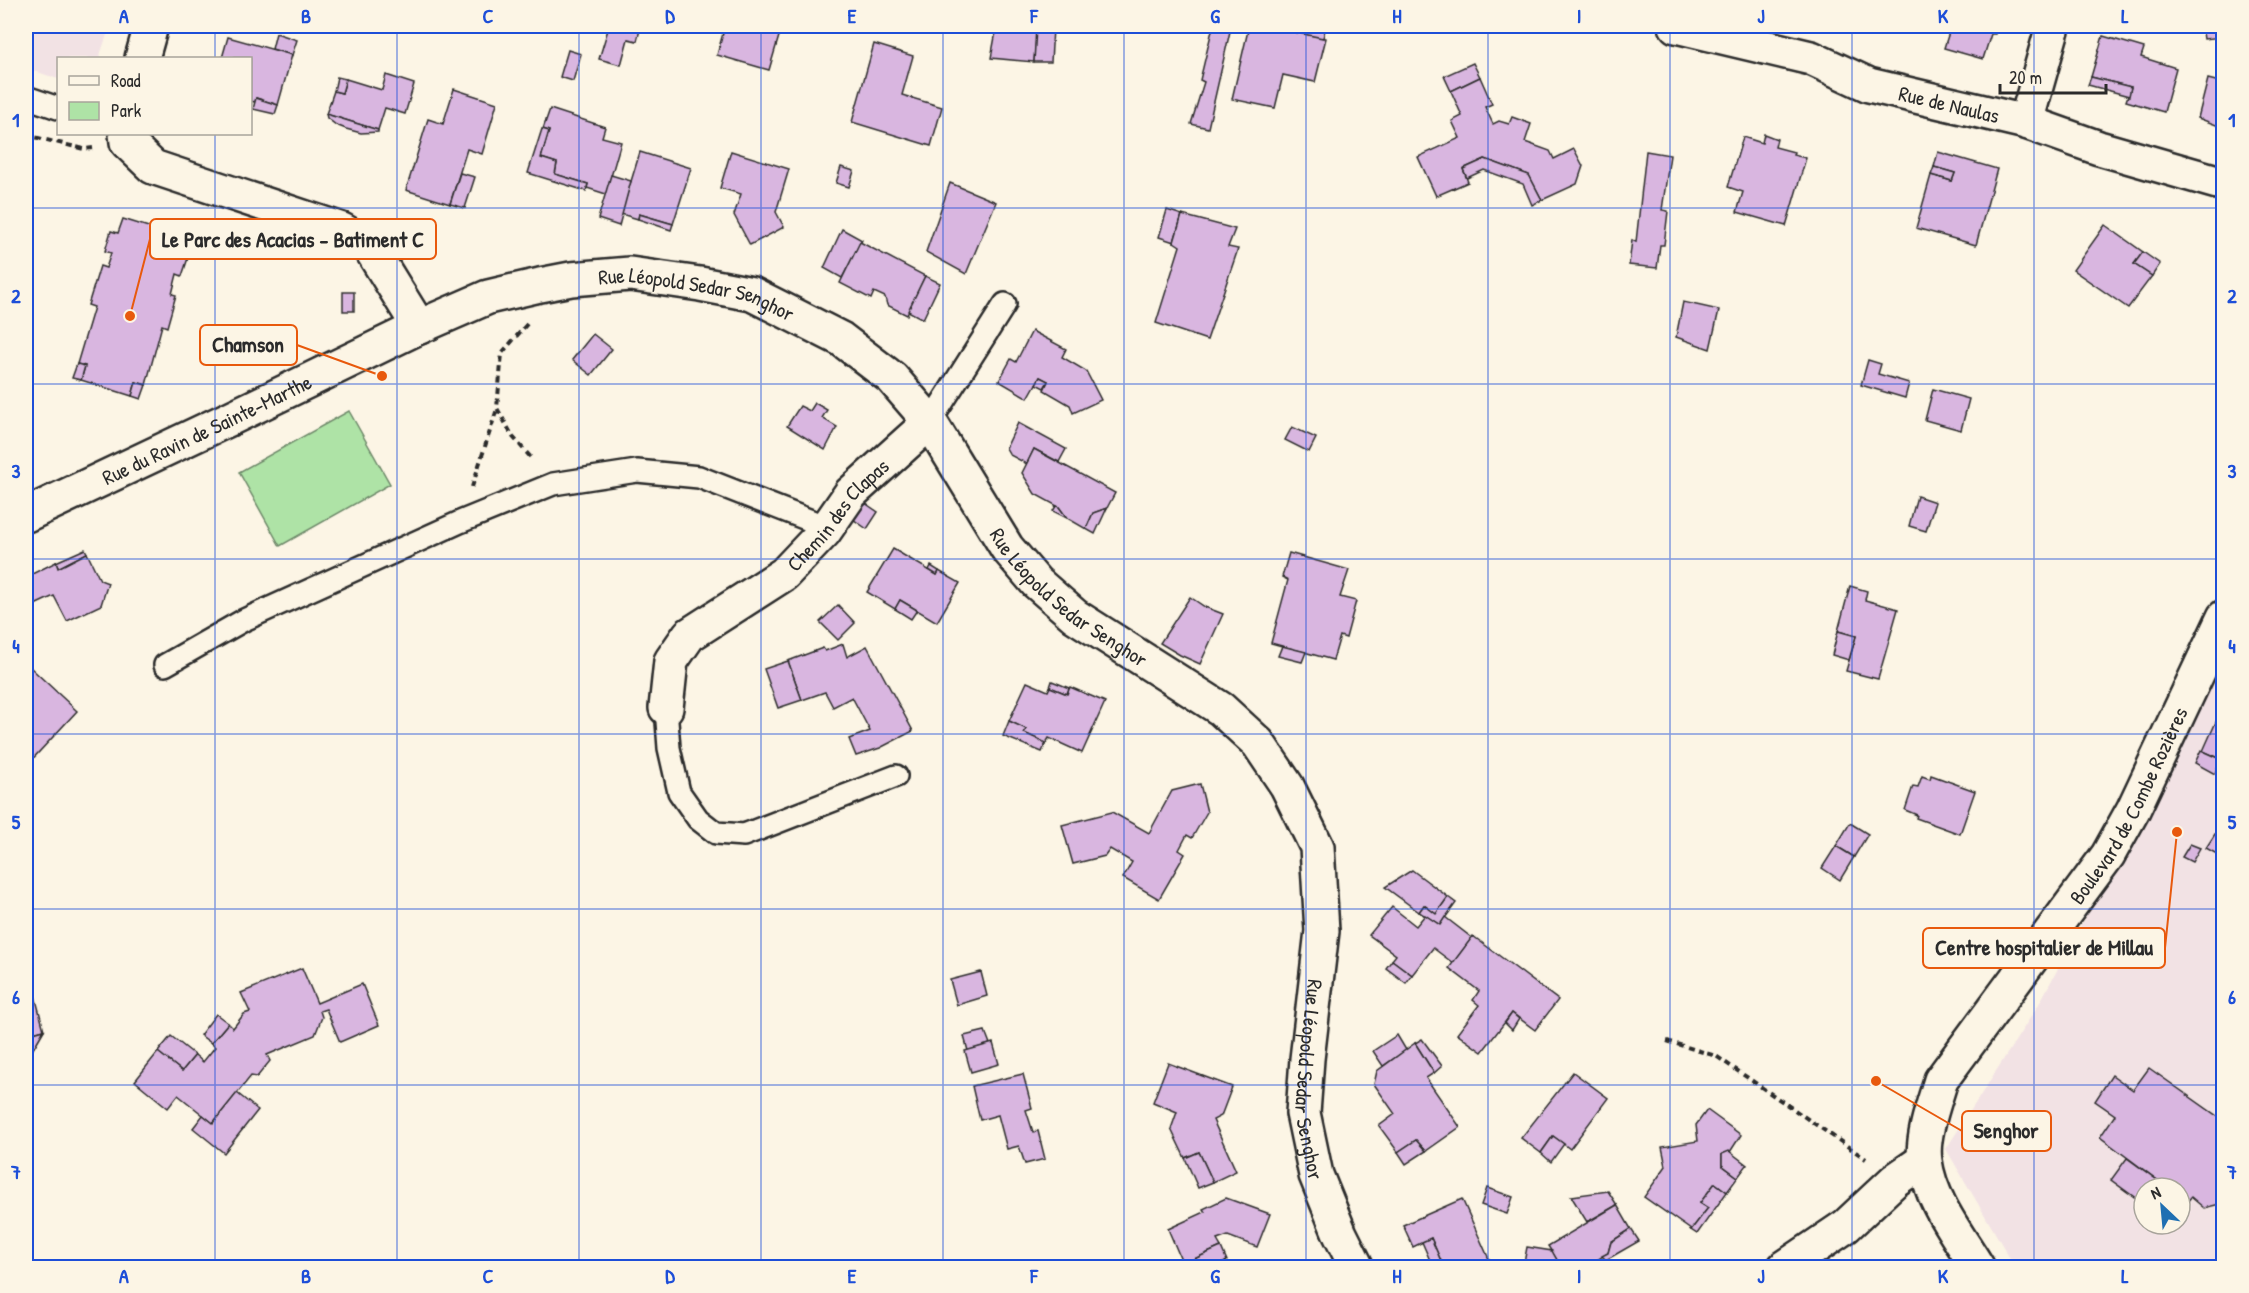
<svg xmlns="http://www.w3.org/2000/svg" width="2249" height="1293" font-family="'Patrick Hand',sans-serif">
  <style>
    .built { fill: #f2e2e4; fill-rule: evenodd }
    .green { fill: #aee3a6; stroke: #6c8768; stroke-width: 1.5 }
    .building { fill: #d9b6e0; stroke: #2b2b2b; stroke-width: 1.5 }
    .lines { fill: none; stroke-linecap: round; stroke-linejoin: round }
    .service-casing { stroke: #2b2b2b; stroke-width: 26 }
    .minor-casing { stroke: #2b2b2b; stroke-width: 38 }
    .path { stroke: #2b2b2b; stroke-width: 4; stroke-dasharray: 6 4.5; stroke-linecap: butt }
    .service { stroke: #fcf5e5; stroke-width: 21 }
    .minor { stroke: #fcf5e5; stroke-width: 33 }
    .grid { fill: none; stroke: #1d4ed8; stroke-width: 1.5; stroke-opacity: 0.55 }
    .labels { text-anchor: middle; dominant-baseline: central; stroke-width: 4.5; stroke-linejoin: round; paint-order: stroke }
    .street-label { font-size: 21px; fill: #2b2b2b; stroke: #fcf5e5 }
    .leader { fill: none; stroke: #e8590c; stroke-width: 2 }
    .callout-dot { fill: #e8590c; stroke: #fcf5e5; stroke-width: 2 }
    .callout { fill: #fcf5e5; stroke: #e8590c; stroke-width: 2 }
    .callout-label { font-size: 22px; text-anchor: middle; font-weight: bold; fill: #2b2b2b }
    .neatline { fill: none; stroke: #1d4ed8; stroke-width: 2 }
    .grid-label { font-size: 20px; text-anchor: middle; font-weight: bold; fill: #1d4ed8 }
  </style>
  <rect width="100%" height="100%" fill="#fcf5e5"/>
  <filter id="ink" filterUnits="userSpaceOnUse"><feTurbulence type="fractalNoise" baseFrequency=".0167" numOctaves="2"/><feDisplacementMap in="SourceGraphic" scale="12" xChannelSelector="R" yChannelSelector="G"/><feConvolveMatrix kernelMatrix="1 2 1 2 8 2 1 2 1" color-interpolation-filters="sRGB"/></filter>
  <g filter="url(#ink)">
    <g class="built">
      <path d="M26 26H110L99 58H58V79L26 68Z"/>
      <path d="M2223 660V1267H2015L1946 1149 2039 1004ZM2144 1188H2180V1224H2144Z"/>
    </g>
    <path class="green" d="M349 411 390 484 280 546 239 472Z"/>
    <g class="building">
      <path d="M609 26H641L637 41 628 39 621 65 599 59Z"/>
      <path d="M725 26H782L769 70 717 55Z"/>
      <path d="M997 26H1037L1034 62 991 58Z"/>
      <path d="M1213 26 1231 27 1208 128 1191 124 1204 82 1200 80Z"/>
      <path d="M1249 26H1295L1294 32 1326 38 1315 82 1283 75 1275 108 1232 99Z"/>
      <path d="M1295 26 1325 30 1323 38 1294 32Z"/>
      <path d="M1899 26H1916L1915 30Z"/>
      <path d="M1951 26H1997L1995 34H1991L1983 59 1944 48Z"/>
      <path d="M2202 26H2224V45L2222 37 2204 39Z"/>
      <path d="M1036 27 1053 28 1051 62H1034Z"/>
      <path d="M276 33 297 40 292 55 272 49Z"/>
      <path d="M2103 36 2144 48 2141 57 2176 68 2164 112 2126 101 2131 87 2091 77Z"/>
      <path d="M228 37 292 55 278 105 256 98 255 102 250 101V58H222Z"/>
      <path d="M874 44 913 56 902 95 942 107 931 146 852 122Z"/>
      <path d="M568 50 581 54 573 81 560 77Z"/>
      <path d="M1473 63 1480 77 1451 91 1444 76Z"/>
      <path d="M386 75 414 84 405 114 385 108 378 130 326 114 334 91 342 93 346 79 382 90Z"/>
      <path d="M337 77 346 79 342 93 334 91Z"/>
      <path d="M1480 77 1492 104 1485 107 1493 124 1499 121 1509 124 1512 117 1531 124 1525 142 1550 151 1554 159 1574 149 1583 166 1577 184 1542 200 1529 175 1485 159 1463 169 1468 182 1436 196 1418 157 1460 138 1452 121 1462 116 1451 91Z"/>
      <path d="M2091 77 2131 87 2129 96 2088 85Z"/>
      <path d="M2208 79 2224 83V128L2198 118Z"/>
      <path d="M454 89 497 103 482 154 467 149 450 204 406 190 428 119 443 124Z"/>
      <path d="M256 98 278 105 275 114 253 109Z"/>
      <path d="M550 109 605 127 602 137 621 142 606 194 587 188 588 184 555 174 557 163 541 158 549 131 543 129Z"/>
      <path d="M326 114 378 130V132L361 133 346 129 336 125 327 118Z"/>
      <path d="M542 129 549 131 541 158 557 163 555 174 588 184 586 191 528 173Z"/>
      <path d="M1764 134 1777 139 1775 147 1794 152 1793 155 1806 158 1786 226 1737 212 1743 192 1728 187 1743 137 1762 143Z"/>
      <path d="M731 151 789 169 776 212 784 227 750 245 734 215 741 194 720 188Z"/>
      <path d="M1646 151 1670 155 1662 210 1668 211 1664 245H1660L1657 268 1629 265 1632 240 1636 242Z"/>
      <path d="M640 152 691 168 673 224 639 214 638 219 621 214Z"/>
      <path d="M1938 152 1997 169 1976 245 1916 228 1931 175 1952 181 1955 173 1934 167Z"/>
      <path d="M1485 159 1529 175 1542 200 1532 205 1523 184 1484 170 1467 178 1463 169Z"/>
      <path d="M841 167 854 171 849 187 836 183Z"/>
      <path d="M1934 167 1955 173 1952 181 1931 175Z"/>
      <path d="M460 173 475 177 465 208 450 204Z"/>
      <path d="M611 175 631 181 619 226 598 219Z"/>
      <path d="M950 183 996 202 966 274 926 252Z"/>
      <path d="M1167 210 1182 215 1174 242 1159 237Z"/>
      <path d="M639 214 673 224 671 230 638 219Z"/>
      <path d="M1182 215 1235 229 1228 247 1238 249 1207 340 1156 323 1180 246 1174 242Z"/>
      <path d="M123 219 187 239 182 254 189 255 182 276 177 274 172 294 176 295 167 327 162 325 146 385 136 382 132 396 81 380 85 366 77 364 94 307 88 305 100 266 106 268 111 253 105 251 111 231 118 233Z"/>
      <path d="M2105 225 2143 252 2134 264 2152 276 2128 308 2073 270Z"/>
      <path d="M842 229 862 240 842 278 824 268Z"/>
      <path d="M860 242 925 276 907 315 887 305 885 297 874 292 871 299 840 283Z"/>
      <path d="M2143 252 2160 264 2152 276 2134 264Z"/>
      <path d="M925 276 940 283 923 319 908 311Z"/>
      <rect x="343" y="292" width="11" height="19"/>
      <path d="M1683 302 1719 310 1710 349 1676 337Z"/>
      <path d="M1032 331 1066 349 1062 357 1086 371 1101 400 1073 413 1070 405 1044 390 1048 381 1040 377 1028 398 999 381 1011 359 1016 362Z"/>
      <path d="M593 334 612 349 591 375 572 360Z"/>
      <path d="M1868 360 1881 364 1878 374 1909 383 1905 398 1861 385Z"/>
      <path d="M77 364 85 366 81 380 72 378Z"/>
      <path d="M1040 377 1048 381 1044 388 1036 384Z"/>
      <path d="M136 382 146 385 141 399 132 396Z"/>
      <path d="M1933 389 1969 399 1961 430 1925 420Z"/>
      <path d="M815 403 827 410 822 418 837 427 825 450 787 426 800 406 810 411Z"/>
      <path d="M1018 423 1066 449 1059 462 1034 449 1027 464 1010 455 1006 448Z"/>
      <path d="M1292 427 1316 438 1309 452 1285 440Z"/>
      <path d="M1034 449 1115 493 1107 508 1093 513 1086 529 1067 518 1059 507 1035 494 1022 473Z"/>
      <path d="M1917 496 1935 502 1926 531 1909 526Z"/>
      <path d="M862 501 878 512 867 529 850 517Z"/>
      <path d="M1056 506 1059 507 1067 518 1053 511Z"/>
      <path d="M1107 508 1095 534 1086 529 1093 513Z"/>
      <path d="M85 549 87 553 58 568 56 562Z"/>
      <path d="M893 549 937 575 939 571 960 583 937 622 900 600 895 609 867 592Z"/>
      <path d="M87 553 100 580 108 583 101 605 67 621 54 596 26 609V577L56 562 58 568Z"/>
      <path d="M1289 553 1349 570 1340 597 1356 601 1346 638 1340 636 1333 660 1271 643 1288 580 1282 577Z"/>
      <path d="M931 566 939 571 937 575 929 570Z"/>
      <path d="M1850 586 1867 591 1865 600 1898 609 1878 679 1846 671 1856 636 1838 631Z"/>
      <path d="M1190 597 1205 607 1223 614 1200 664 1180 655 1160 643Z"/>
      <path d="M900 600 917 610 911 619 895 609Z"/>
      <path d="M838 605 855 623 838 640 820 622Z"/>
      <path d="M1838 631 1856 636 1849 660 1832 655Z"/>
      <path d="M843 644 847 657 867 646 913 731 880 748 856 756 849 739 870 731 852 697 833 707 825 692 802 700 788 661 823 648 825 651Z"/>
      <path d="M1282 646 1306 652 1302 662 1278 656Z"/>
      <path d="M788 661 802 700 778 708 764 669Z"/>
      <path d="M31 668 77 711 26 766V674Z"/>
      <path d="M1052 681 1069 688 1067 694 1050 687Z"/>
      <path d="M1027 682 1048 691 1050 687 1067 694 1070 687 1105 702 1082 753 1049 738 1046 743 1024 733 1026 729 1009 721Z"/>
      <path d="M2224 704V760H2223L2203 751Z"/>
      <path d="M1009 721 1026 729 1024 733 1046 743 1042 752 1003 736Z"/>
      <path d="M2201 750 2221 759 2215 774 2195 763Z"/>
      <path d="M1931 775 1975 791 1960 834 1916 818 1917 815 1905 810 1913 786 1918 787 1922 776 1930 779Z"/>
      <path d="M1200 784 1207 812 1192 838 1187 835 1179 850 1185 854 1159 899 1123 878 1132 862 1110 849 1105 856 1073 864 1062 825 1112 812 1149 833 1172 791Z"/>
      <path d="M2224 820V858L2206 848Z"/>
      <path d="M1850 823 1868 834 1854 857 1836 846Z"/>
      <path d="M2190 844 2200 848 2192 862 2182 857Z"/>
      <path d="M1836 846 1854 857 1840 880 1822 868Z"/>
      <path d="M1412 870 1448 897 1436 914 1424 905 1419 912 1385 887Z"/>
      <path d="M1448 897 1456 903 1440 925 1419 912 1424 905 1436 914Z"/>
      <path d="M1392 907 1416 926 1425 915 1440 925 1445 917 1472 938 1453 963 1433 948 1412 975 1392 960 1396 955 1369 935Z"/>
      <path d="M1473 936 1558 1000 1535 1030 1512 1013 1482 1052 1457 1034 1479 1005 1473 1000 1479 991 1449 968Z"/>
      <path d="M1392 960 1412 975 1406 983 1386 968Z"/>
      <path d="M302 968 317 1003 362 984 379 1025 340 1042 326 1009 320 1011 322 1017 315 1035 267 1055 270 1061 257 1077 251 1076 213 1123 178 1095 168 1108 135 1081 158 1052 182 1071 195 1055 203 1062 215 1047 211 1043 228 1023 233 1028 244 1014 250 1012 241 993Z"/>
      <path d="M981 972 987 996 957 1005 950 980Z"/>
      <path d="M34 992 44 1030 26 1035V994Z"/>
      <path d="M1512 1013 1519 1019 1512 1030 1505 1023Z"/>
      <path d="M216 1014 228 1023 211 1043 200 1035Z"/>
      <path d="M44 1030 26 1061V1035Z"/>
      <path d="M985 1031 990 1044 968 1051 964 1036Z"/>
      <path d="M1397 1035 1406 1050 1383 1066 1373 1051Z"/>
      <path d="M171 1036 195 1055 182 1071 158 1052Z"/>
      <path d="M1422 1039 1442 1066 1434 1073 1415 1043Z"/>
      <path d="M993 1043 999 1064 971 1072 965 1051Z"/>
      <path d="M1415 1043 1434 1073 1426 1078 1460 1127 1426 1151 1416 1140 1398 1152 1379 1126 1395 1114 1374 1084 1377 1071Z"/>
      <path d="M1168 1063 1232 1087 1221 1116 1213 1120 1236 1171 1213 1182 1199 1152 1185 1158 1171 1129 1177 1112 1153 1102Z"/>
      <path d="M2149 1068 2224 1121V1203L2204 1208 2191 1197 2187 1202 2180 1196V1188H2168L2100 1137 2115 1115 2095 1101 2112 1075 2133 1090Z"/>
      <path d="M1573 1072 1608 1098 1570 1149 1553 1136 1541 1153 1521 1138Z"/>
      <path d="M1023 1074 1032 1108 1026 1110 1033 1132 1038 1131 1045 1159 1025 1164 1019 1146 1007 1149 998 1115 980 1120 972 1086Z"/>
      <path d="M237 1093 258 1110 224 1153 193 1128 203 1115 213 1123Z"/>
      <path d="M1707 1110 1741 1135 1730 1152 1722 1154V1165L1738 1177 1727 1192 1715 1183 1700 1203 1708 1208 1691 1230 1644 1197 1666 1166 1662 1147 1698 1141 1696 1125Z"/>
      <path d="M1553 1136 1564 1144 1551 1162 1541 1153Z"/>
      <path d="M1416 1140 1426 1151 1406 1164 1398 1152Z"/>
      <path d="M1729 1151 1747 1165 1738 1177 1722 1165V1154Z"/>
      <path d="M1199 1152 1213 1182 1198 1188 1185 1158Z"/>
      <path d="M2127 1158 2168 1188H2144V1204L2111 1180Z"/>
      <path d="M1715 1183 1727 1192 1697 1234 1691 1230 1708 1208 1700 1203Z"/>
      <path d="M1487 1188 1513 1197 1507 1214 1481 1205Z"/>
      <path d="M1608 1191 1617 1205 1587 1222 1571 1196Z"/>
      <path d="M2180 1196 2187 1202 2180 1211Z"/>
      <path d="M1226 1198 1270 1214 1257 1247 1228 1236 1217 1240 1221 1247 1183 1264 1168 1229 1205 1212 1203 1209Z"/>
      <path d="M1462 1199 1493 1268H1434L1432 1265 1441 1261 1431 1238 1413 1247 1403 1225Z"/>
      <path d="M1617 1205 1631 1229 1611 1242 1608 1253 1585 1268H1549L1557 1260 1548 1246Z"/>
      <path d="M1631 1229 1639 1241 1606 1260 1602 1256 1608 1253 1611 1242Z"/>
      <path d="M1431 1238 1441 1261 1432 1265 1422 1242Z"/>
      <path d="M1221 1247 1227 1261 1213 1268H1185L1183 1264Z"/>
      <path d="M1527 1247 1552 1251 1557 1260 1549 1268H1523Z"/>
    </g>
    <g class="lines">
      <g class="service-casing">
        <g id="service">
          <path d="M26 97 58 108"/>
          <path d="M930 422 1005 304"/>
          <path d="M165 665 244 620 460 522 553 484 637 471 699 477 814 522 824 532"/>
          <path d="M666 708 669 748 679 792 698 819 716 833 744 835 896 776"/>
        </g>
      </g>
      <g class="minor-casing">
        <g id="minor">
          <path id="s1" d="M1676 26 1811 58 1869 85 2026 122 2099 148 2224 184"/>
          <path d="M142 58 151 26"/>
          <path d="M2026 122 2053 26"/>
          <path d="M126 134 127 142 153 167 342 230 369 246 419 327"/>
          <path id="s2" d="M26 515 227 420 419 327 488 297 540 285 571 279 630 274 700 284 752 294 841 339 892 378 930 422 1007 548 1036 582 1075 616 1221 709 1258 743 1287 786 1317 847 1322 931 1307 1059 1303 1113 1316 1175 1340 1234 1357 1268"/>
          <path id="s3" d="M666 708 671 661 689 635 784 574 824 532 851 493 930 422"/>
          <path d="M1784 1268 1846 1226 1895 1180 1924 1160"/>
          <path id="s4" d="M1978 1268C1958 1235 1930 1200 1925 1161 1921 1138 1934 1103 1941 1080L2108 855 2133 810 2224 617"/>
        </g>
      </g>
      <g class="path">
        <path d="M26 135 84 149 93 148"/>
        <path d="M527 324 502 353 497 408 513 437 533 460"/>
        <path d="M472 487 497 409"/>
        <path d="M1667 1041 1716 1056 1866 1159"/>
      </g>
      <use href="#service" class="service"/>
      <use href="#minor" class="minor"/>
    </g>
  </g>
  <path class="grid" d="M215 26V58M397 26V1268M579 26V1268M761 26V1268M943 26V1268M1124 26V1268M1306 26V1268M1488 26V1268M1670 26V1268M1852 26V1268M2034 26V1268M215 134V1268M26 208H2224M26 384H2224M26 559H2224M26 734H2224M26 909H2224M26 1085H2224"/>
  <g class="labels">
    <g class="street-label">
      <text stroke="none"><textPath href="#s1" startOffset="285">Rue de Naulas</textPath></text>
      <text stroke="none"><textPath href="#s2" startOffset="724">Rue Léopold Sedar Senghor</textPath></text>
      <text stroke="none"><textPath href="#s2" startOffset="200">Rue du Ravin de Sainte-Marthe</textPath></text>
      <text stroke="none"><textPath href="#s3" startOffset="272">Chemin des Clapas</textPath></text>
      <text stroke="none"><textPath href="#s2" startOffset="1228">Rue Léopold Sedar Senghor</textPath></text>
      <text stroke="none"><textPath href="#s4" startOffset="537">Boulevard de Combe Rozières</textPath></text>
      <text stroke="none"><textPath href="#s2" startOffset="1822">Rue Léopold Sedar Senghor</textPath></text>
    </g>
  </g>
  <path class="leader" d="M130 316L150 239M382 376L297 345M2177 832L2165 948M1876 1081L1962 1131"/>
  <g class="callout-dot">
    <circle cx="130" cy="316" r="6"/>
    <circle cx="382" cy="376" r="6"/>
    <circle cx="2177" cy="832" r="6"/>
    <circle cx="1876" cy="1081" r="6"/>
  </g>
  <g class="callout">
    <rect x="150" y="219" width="286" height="40" rx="6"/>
    <rect x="200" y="325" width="97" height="40" rx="6"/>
    <rect x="1923" y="928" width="242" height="40" rx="6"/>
    <rect x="1962" y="1111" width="89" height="40" rx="6"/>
  </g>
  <g class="callout-label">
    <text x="293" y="247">Le Parc des Acacias - Batiment C</text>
    <text x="248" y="352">Chamson</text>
    <text x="2044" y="955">Centre hospitalier de Millau</text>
    <text x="2006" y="1138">Senghor</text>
  </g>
  <rect width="2249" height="1293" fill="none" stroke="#fcf5e5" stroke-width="66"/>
  <rect x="57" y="57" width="195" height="78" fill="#fcf5e5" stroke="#a8a49b" stroke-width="1.5"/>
  <rect x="69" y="76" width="30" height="9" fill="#fcf5e5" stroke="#a8a49b" stroke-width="1.5"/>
  <text x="111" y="87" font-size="18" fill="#2b2b2b">Road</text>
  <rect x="69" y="102" width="30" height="18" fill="#aee3a6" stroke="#a8a49b" stroke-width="1.5"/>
  <text x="111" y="117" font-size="18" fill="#2b2b2b">Park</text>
  <g transform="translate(2162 1206) rotate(334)"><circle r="28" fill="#fcf5e5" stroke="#a8a49b" stroke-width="1.5"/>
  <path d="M0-4.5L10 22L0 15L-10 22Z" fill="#1f6fb2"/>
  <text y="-9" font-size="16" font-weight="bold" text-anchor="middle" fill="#2b2b2b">N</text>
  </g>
  <path d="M2000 84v9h106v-9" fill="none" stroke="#2b2b2b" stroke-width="3"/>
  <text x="2009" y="84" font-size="18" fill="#2b2b2b" stroke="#fcf5e5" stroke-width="4.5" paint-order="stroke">20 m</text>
  <rect x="33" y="33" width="2183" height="1227" class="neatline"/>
  <g class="grid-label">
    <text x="124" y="23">A</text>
    <text x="306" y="23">B</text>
    <text x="488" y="23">C</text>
    <text x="670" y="23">D</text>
    <text x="852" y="23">E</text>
    <text x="1034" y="23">F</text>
    <text x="1215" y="23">G</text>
    <text x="1397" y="23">H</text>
    <text x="1579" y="23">I</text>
    <text x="1761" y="23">J</text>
    <text x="1943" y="23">K</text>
    <text x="2125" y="23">L</text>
    <text x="16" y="127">1</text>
    <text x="2232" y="127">1</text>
    <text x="16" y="303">2</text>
    <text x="2232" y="303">2</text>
    <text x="16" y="478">3</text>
    <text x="2232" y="478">3</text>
    <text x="16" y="653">4</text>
    <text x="2232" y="653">4</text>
    <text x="16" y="829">5</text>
    <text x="2232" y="829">5</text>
    <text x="16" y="1004">6</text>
    <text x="2232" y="1004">6</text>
    <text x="16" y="1179">7</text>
    <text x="2232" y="1179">7</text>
    <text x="124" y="1283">A</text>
    <text x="306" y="1283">B</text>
    <text x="488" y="1283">C</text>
    <text x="670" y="1283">D</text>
    <text x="852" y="1283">E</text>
    <text x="1034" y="1283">F</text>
    <text x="1215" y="1283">G</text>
    <text x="1397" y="1283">H</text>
    <text x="1579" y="1283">I</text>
    <text x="1761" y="1283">J</text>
    <text x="1943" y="1283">K</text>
    <text x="2125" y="1283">L</text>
  </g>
</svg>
